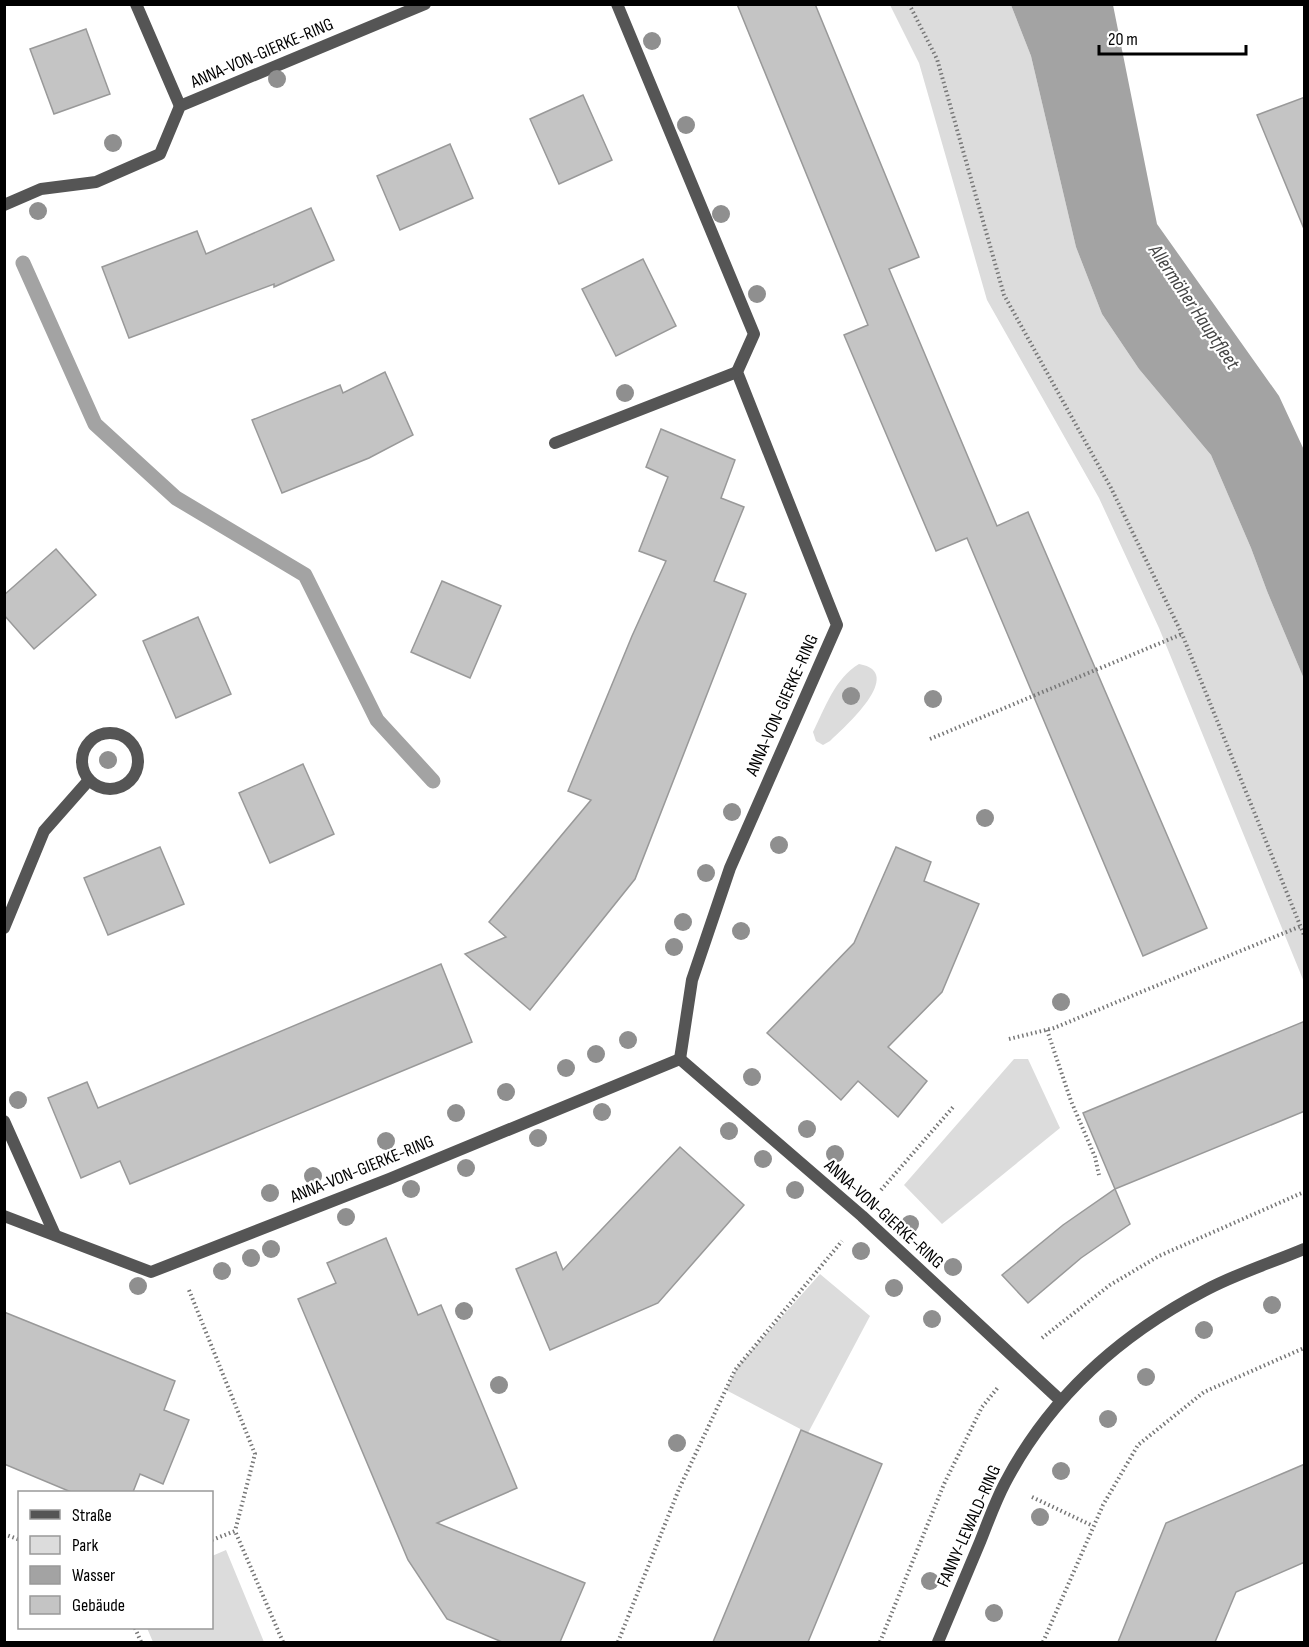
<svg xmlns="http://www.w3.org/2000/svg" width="1309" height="1647" font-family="'Sofia Sans Condensed',sans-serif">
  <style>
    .green { fill: #dcdcdc }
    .water { fill: #a3a3a3 }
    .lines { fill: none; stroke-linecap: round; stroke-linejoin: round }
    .stream { stroke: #a3a3a3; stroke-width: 15 }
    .building { fill: #c4c4c4; stroke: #999; stroke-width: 1.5 }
    .path { stroke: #777; stroke-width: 4; stroke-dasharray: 1.5 3; stroke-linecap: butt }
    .minor { stroke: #555; stroke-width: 12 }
    .tree { fill: #8f8f8f }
    .labels { text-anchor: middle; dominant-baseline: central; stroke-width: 4.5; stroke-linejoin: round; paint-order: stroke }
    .street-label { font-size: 18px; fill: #000; stroke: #fff }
    .water-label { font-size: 20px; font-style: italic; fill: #444; stroke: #fff }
  </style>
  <rect width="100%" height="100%" fill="#fff"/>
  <g class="green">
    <path d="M890 5H1011L1031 56 1076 247 1102 314 1139 369 1211 455 1251 548 1267 591 1304 679V982L1159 628 1099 498 987 300 919 63Z"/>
    <path d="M859 664C907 672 844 728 830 741L823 745 816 741 813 732C825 708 835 678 859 664Z"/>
    <path d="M1014 1059H1028L1060 1128 942 1224 904 1185Z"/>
    <path d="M820 1274 870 1316 808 1433 726 1390 738 1366Z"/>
    <path d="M226 1550 264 1642H153L147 1628H212V1556Z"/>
  </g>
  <path class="water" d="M1011 5H1113L1157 224 1279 396 1304 450V679L1267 591 1251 548 1211 455 1139 369 1102 314 1076 247 1031 56Z"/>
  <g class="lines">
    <path class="stream" d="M23 263 95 424 176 498 305 575 377 720 433 781"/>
  </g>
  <g class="building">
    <path d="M737 4H815L919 257 889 269 997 526 1028 512 1207 928 1143 956 967 538 936 551 844 335 868 325Z"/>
    <path d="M86 29 110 94 54 114 30 49Z"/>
    <path d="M583 95 612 160 559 184 530 119Z"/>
    <path d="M1305 97V228L1304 229 1257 115Z"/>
    <path d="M450 144 473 198 400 230 377 176Z"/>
    <path d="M311 208 334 260 274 287V284L129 338 102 267 197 231 206 254Z"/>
    <path d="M643 259 676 326 616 356 582 289Z"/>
    <path d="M385 372 413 435 369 458 282 493 252 420 340 385 343 393Z"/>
    <path d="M661 429 735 460 721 498 744 507 714 581 746 594 635 879 530 1010 465 954 506 937 489 922 591 800 568 791 632 636 666 561 639 551 668 477 646 467Z"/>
    <path d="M56 549 96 595 34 649 4 615V595Z"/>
    <path d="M442 581 501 606 470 678 411 652Z"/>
    <path d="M198 617 231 694 176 718 143 641Z"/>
    <path d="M303 764 334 834 270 863 239 793Z"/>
    <path d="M160 847 184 904 108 935 84 878Z"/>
    <path d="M896 847 931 862 924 881 979 904 942 992 888 1047 927 1081 898 1117 858 1081 841 1100 767 1033 854 943Z"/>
    <path d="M441 964 472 1042 130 1184 120 1161 81 1178 48 1098 87 1082 98 1108Z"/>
    <path d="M1305 1021V1111L1115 1189 1083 1113Z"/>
    <path d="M680 1147 744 1205 658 1303 550 1350 516 1269 556 1252 563 1270Z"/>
    <path d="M1115 1189 1130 1224 1081 1258 1028 1303 1002 1275 1063 1225Z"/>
    <path d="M386 1238 418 1315 441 1305 517 1488 437 1523 585 1583 560 1642H502L447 1619 408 1560 298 1299 336 1283 327 1263Z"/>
    <path d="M4 1312 175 1381 164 1410 189 1420 163 1484 140 1474 133 1492H71L4 1464Z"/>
    <path d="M801 1430 882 1464 835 1577 808 1642H713Z"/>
    <path d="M1305 1464V1562L1236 1592 1215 1642H1118L1166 1523Z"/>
  </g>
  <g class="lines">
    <g class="path">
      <path d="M909 4 937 59 1004 295 1111 488 1182 634 1304 935"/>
      <path d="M930 739 1182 634"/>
      <path d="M1047 1030 1071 1101 1095 1157 1099 1175"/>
      <path d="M1009 1039 1054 1028 1301 926"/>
      <path d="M881 1190 954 1106"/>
      <path d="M189 1290 255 1454 235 1531"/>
      <path d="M1042 1338 1110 1285 1159 1256 1304 1192"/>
      <path d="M1032 1497 1093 1526"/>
      <path d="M4 1534 20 1540"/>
      <path d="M212 1540 235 1531 283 1642"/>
      <path d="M135 1628 141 1642"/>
      <path d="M618 1642 679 1489 735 1370 842 1241"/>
      <path d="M880 1642 944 1484 982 1407 999 1386"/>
      <path d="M1043 1642 1103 1505 1138 1445 1204 1392 1304 1348"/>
    </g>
    <g class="minor">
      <path d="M136 4 180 106"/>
      <path d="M617 4 754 334 737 372 837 625 730 868 692 980 680 1059"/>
      <path d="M4 205 41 189 96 182 160 154 180 106 425 4"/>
      <path d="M555 443 737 372"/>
      <circle cx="110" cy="761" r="28"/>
      <path d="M4 928 44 831 89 780"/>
      <path d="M4 1121 55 1235"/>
      <path d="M4 1216 151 1272 389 1179 680 1059 862 1216 1060 1400"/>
      <path d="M938 1642C952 1609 966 1575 980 1542 988 1522 995 1502 1005 1483 1050 1397 1118 1336 1204 1291 1235 1274 1271 1263 1304 1249"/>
    </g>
  </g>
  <g class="tree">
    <circle cx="652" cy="41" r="9"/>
    <circle cx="277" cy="79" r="9"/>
    <circle cx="686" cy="125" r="9"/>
    <circle cx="113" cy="143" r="9"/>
    <circle cx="38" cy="211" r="9"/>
    <circle cx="721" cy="214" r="9"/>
    <circle cx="757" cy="294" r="9"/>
    <circle cx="625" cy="393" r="9"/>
    <circle cx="851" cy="696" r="9"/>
    <circle cx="933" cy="699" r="9"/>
    <circle cx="108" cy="760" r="9"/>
    <circle cx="732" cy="812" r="9"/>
    <circle cx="985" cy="818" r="9"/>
    <circle cx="779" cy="845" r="9"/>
    <circle cx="706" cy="873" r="9"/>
    <circle cx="683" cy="922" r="9"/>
    <circle cx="741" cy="931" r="9"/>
    <circle cx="674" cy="947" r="9"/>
    <circle cx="1061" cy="1002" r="9"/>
    <circle cx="628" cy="1040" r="9"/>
    <circle cx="596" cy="1054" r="9"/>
    <circle cx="566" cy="1068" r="9"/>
    <circle cx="752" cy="1077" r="9"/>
    <circle cx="506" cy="1092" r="9"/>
    <circle cx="18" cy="1100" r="9"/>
    <circle cx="602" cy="1112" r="9"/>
    <circle cx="456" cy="1113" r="9"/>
    <circle cx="807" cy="1129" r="9"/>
    <circle cx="729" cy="1131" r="9"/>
    <circle cx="538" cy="1138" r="9"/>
    <circle cx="386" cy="1141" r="9"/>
    <circle cx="835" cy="1154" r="9"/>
    <circle cx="763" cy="1159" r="9"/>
    <circle cx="466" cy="1168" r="9"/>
    <circle cx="313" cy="1176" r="9"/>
    <circle cx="411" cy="1189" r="9"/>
    <circle cx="795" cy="1190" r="9"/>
    <circle cx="270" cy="1193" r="9"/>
    <circle cx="346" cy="1217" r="9"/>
    <circle cx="910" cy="1224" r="9"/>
    <circle cx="271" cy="1249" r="9"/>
    <circle cx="861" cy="1251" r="9"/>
    <circle cx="251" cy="1258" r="9"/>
    <circle cx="953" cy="1267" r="9"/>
    <circle cx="222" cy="1271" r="9"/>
    <circle cx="138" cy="1286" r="9"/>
    <circle cx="894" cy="1288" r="9"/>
    <circle cx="1272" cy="1305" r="9"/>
    <circle cx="464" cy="1311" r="9"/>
    <circle cx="932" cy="1319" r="9"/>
    <circle cx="1204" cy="1330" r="9"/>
    <circle cx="1146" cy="1377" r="9"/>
    <circle cx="499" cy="1385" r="9"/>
    <circle cx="1108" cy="1419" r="9"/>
    <circle cx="677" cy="1443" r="9"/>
    <circle cx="1061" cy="1471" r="9"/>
    <circle cx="1040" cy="1517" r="9"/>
    <circle cx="930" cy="1581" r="9"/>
    <circle cx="994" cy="1613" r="9"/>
  </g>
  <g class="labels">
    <g class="street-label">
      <text transform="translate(262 53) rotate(-23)">ANNA-VON-GIERKE-RING</text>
      <text transform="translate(782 705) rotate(-66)">ANNA-VON-GIERKE-RING</text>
      <text transform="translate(362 1169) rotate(-22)">ANNA-VON-GIERKE-RING</text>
      <text transform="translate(884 1214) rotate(42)">ANNA-VON-GIERKE-RING</text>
      <text transform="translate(969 1526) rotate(-66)">FANNY-LEWALD-RING</text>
    </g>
    <g class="water-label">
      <text transform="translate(1194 307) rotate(56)">Allermöher Hauptfleet</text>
    </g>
  </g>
  <rect width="1309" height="1647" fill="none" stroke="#000000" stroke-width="12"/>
  <rect x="18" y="1491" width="195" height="138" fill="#ffffff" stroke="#999999" stroke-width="1.5"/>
  <rect x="30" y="1510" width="30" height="9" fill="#555555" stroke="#999999" stroke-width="1.5"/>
  <text x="72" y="1521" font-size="18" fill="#000000">Straße</text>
  <rect x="30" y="1536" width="30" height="18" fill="#dcdcdc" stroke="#999999" stroke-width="1.5"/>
  <text x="72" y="1551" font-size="18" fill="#000000">Park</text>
  <rect x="30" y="1566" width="30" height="18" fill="#a3a3a3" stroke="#999999" stroke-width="1.5"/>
  <text x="72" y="1581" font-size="18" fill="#000000">Wasser</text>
  <rect x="30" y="1596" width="30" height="18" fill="#c4c4c4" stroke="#999999" stroke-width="1.5"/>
  <text x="72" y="1611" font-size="18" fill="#000000">Gebäude</text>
  <path d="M1099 45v9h147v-9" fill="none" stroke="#000000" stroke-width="3"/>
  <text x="1108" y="45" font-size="18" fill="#000000" stroke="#ffffff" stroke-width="4.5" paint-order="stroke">20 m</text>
</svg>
